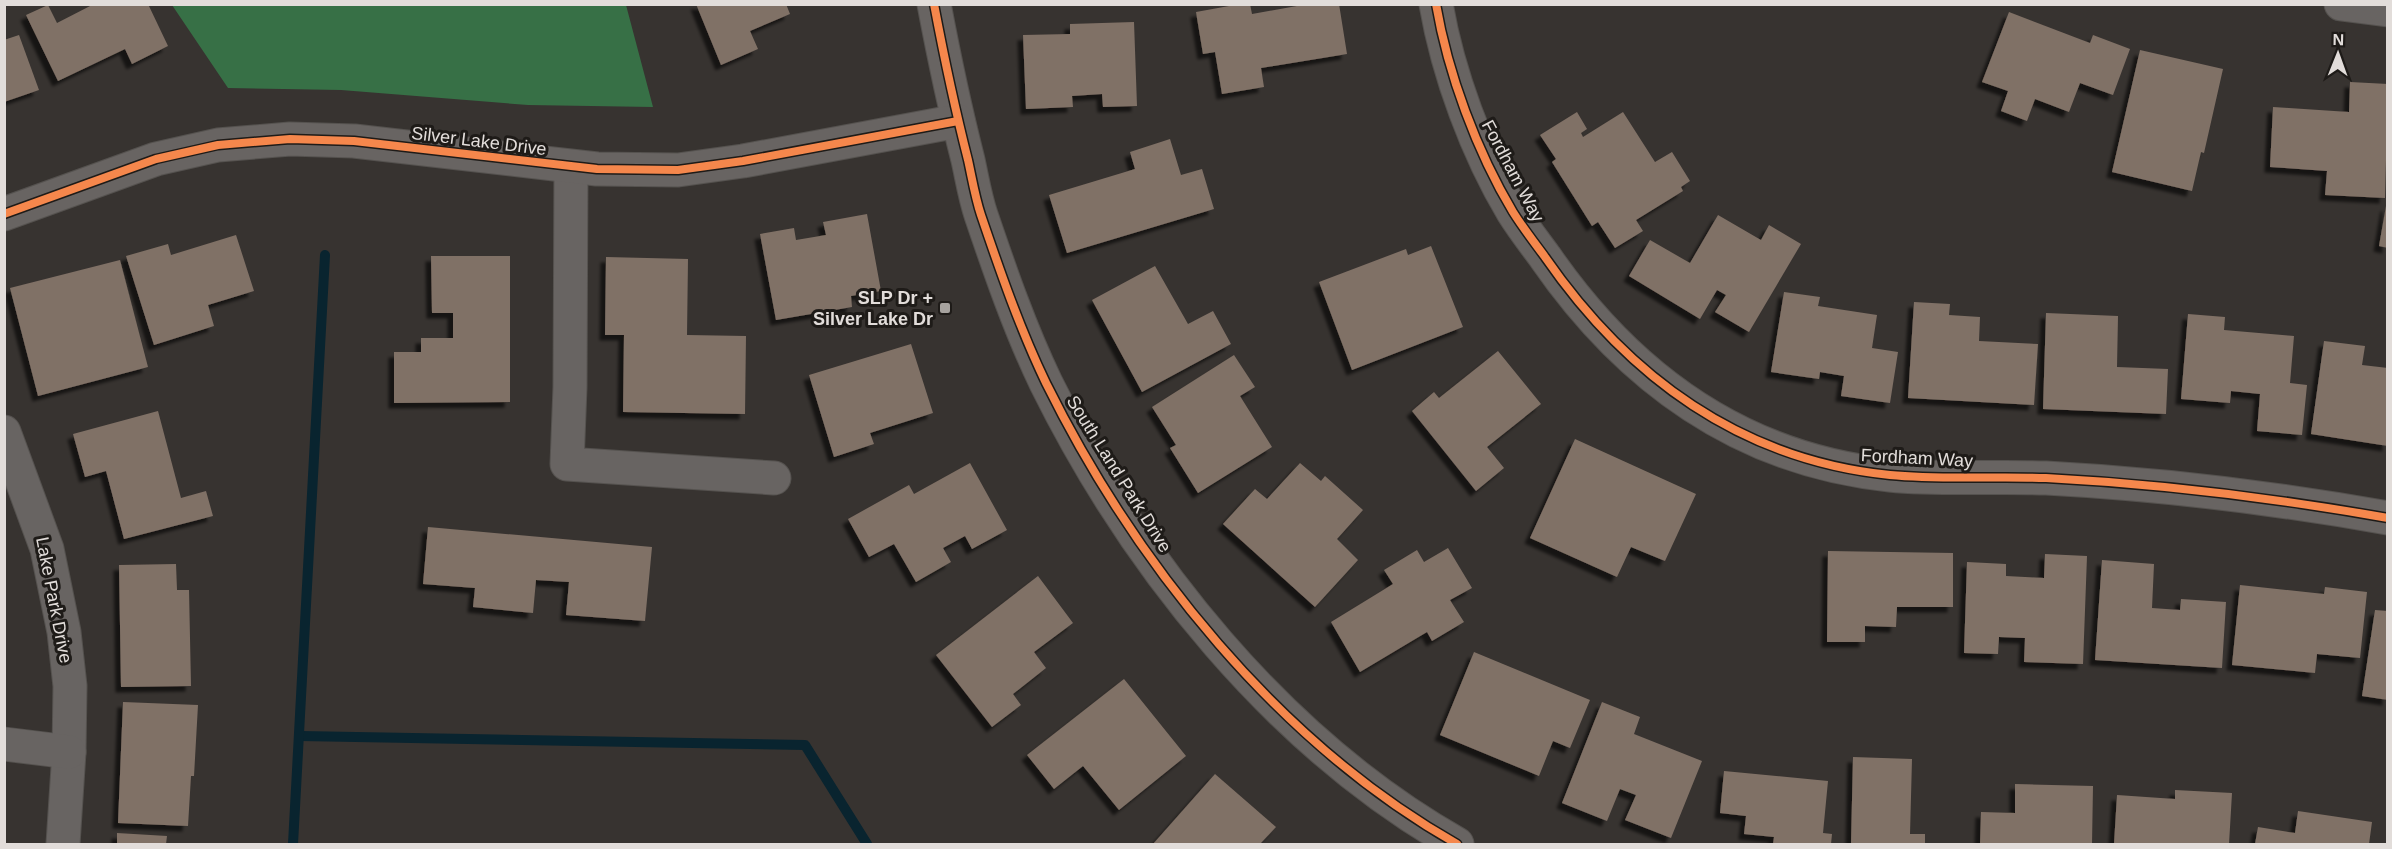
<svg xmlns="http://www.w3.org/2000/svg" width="2392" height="849" font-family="Arial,sans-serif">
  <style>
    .forest { fill: #377046 }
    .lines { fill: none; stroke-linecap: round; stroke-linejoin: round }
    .stream { stroke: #09242f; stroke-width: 10 }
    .building { fill: #807166; filter: url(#shadow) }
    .minor-casing { stroke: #55524f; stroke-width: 35 }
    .minor { stroke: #686462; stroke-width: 33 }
    .cycleway-casing { stroke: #1e1b18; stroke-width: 11 }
    .cycleway { stroke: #f5874c; stroke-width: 8 }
    .poi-dot { fill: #a6a29e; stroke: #1e1b18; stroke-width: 2 }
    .labels { text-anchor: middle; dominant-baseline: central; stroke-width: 6; stroke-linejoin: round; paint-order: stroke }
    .street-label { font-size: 18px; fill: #e2ddda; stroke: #1e1b18 }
    .poi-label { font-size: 18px; font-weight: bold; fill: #e2ddda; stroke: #1e1b18; text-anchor: end }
  </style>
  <defs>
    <filter id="shadow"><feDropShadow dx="-5.5" dy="5.5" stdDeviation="1.5" flood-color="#0009"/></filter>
  </defs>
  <rect width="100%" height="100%" fill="#373330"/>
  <path class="forest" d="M172 5H626L653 107 528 105 341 90 228 88Z"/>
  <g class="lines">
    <g class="stream">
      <path d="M300 736 805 745 867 844"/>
      <path d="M293 844 325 255"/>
    </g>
  </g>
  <g class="building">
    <path d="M94 4H148L168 46 132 64 125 49 58 81 26 15 48 5 57 23Z"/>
    <path d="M696 4H786L790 14 750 31 758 49 721 65Z"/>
    <path d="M1240 4H1250L1252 14 1308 4H1339L1347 54 1261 68 1264 87 1222 94 1215 52 1203 54 1196 12Z"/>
    <path d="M2009 12 2090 43 2093 35 2130 49 2113 95 2080 83 2069 112 2035 99 2027 121 2001 111 2008 91 1982 82Z"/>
    <path d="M1134 22 1137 106 1103 107 1102 94 1072 96 1073 107 1026 109 1023 35 1070 34V24Z"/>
    <path d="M19 35 39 90 4 102V40Z"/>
    <path d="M2140 50 2223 69 2204 153 2201 152 2192 191 2112 172Z"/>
    <path d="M2350 82 2388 84 2385 198 2325 195 2327 171 2270 167 2273 107 2349 112Z"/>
    <path d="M1577 112 1587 129 1581 133 1583 137 1623 112 1655 162 1672 152 1690 181 1681 187 1683 191 1636 220 1643 231 1615 248 1598 222 1592 226 1552 162 1556 159 1540 135Z"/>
    <path d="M1170 139 1181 175 1202 169 1214 209 1067 253 1049 195 1135 169 1130 152Z"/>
    <path d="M2386 206H2388V248L2379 246Z"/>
    <path d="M867 214 881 291 851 296 852 307 776 320 760 234 794 228 796 240 826 235 823 222Z"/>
    <path d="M1718 215 1761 240 1769 225 1801 244 1749 332 1715 312 1726 295 1717 290 1700 319 1629 276 1650 240 1690 263Z"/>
    <path d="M236 235 254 291 208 305 214 326 154 345 126 256 168 244 171 255Z"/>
    <path d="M1431 246 1463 327 1352 370 1319 282 1406 249 1408 255Z"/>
    <path d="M431 256H510V402L394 403V352H421V338H453V313H432Z"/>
    <path d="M606 257 688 259 687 335 746 336 745 414 623 412 624 335H605Z"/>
    <path d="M120 260 148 367 38 396 10 288Z"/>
    <path d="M1155 266 1188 324 1213 311 1231 344 1142 392 1092 300Z"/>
    <path d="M1784 292 1820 297 1818 306 1877 315 1872 348 1898 352 1890 403 1841 396 1844 376 1820 372 1819 379 1771 372Z"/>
    <path d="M1914 302 1950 304 1949 315 1980 317 1979 341 2038 344 2034 405 1908 398Z"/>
    <path d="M2046 313 2118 316 2117 367 2168 369 2166 414 2043 409Z"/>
    <path d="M2188 314 2225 317 2224 330 2294 336 2290 383 2307 385 2302 435 2257 431 2260 394 2231 391 2230 403 2181 399Z"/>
    <path d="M2324 341 2365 346 2362 365 2388 368V446L2311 434Z"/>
    <path d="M911 344 933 413 870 433 874 444 834 457 809 375Z"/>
    <path d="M1498 351 1541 404 1487 447 1504 468 1476 491 1412 411 1434 392 1439 398Z"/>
    <path d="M1234 355 1255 387 1240 396 1272 447 1198 493 1170 448 1176 445 1152 407Z"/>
    <path d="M158 411 181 498 206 491 213 516 124 539 106 471 85 477 73 434Z"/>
    <path d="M1575 439 1696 494 1665 561 1631 547 1617 577 1530 538Z"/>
    <path d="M970 463 1007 530 972 549 965 536 943 548 951 562 916 582 894 544 869 557 848 519 909 485 914 494Z"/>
    <path d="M1300 463 1321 481 1325 476 1363 510 1337 539 1358 560 1315 607 1223 524 1255 489 1267 499Z"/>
    <path d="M428 527 652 547 645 621 566 615 569 582 536 580 533 613 473 607 475 588 423 584Z"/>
    <path d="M1448 548 1472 588 1450 600 1464 622 1432 641 1427 632 1360 672 1331 622 1393 584 1384 570 1417 550 1424 562Z"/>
    <path d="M1828 551 1953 553V607H1897L1896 627 1865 626V642H1827Z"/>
    <path d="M2045 554 2087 556 2083 664 2024 662 2025 638 1999 637 1998 654 1964 653 1967 562 2006 564V576L2044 578Z"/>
    <path d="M2102 560 2154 564 2152 608 2180 610 2181 599 2226 602 2222 668 2095 660Z"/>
    <path d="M176 564 177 590H189L191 686 121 687 119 565Z"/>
    <path d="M1038 576 1073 623 1034 652 1046 668 1013 694 1021 705 992 727 936 655Z"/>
    <path d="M2240 585 2324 594 2325 587 2367 592 2360 658 2317 654 2315 673 2232 665Z"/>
    <path d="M2375 610 2388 611V700L2362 696Z"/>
    <path d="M1474 652 1590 700 1570 748 1553 741 1539 776 1440 735Z"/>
    <path d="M1124 679 1186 756 1119 810 1083 766 1054 789 1027 755Z"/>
    <path d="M123 702 198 705 194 776H191L188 826 118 823Z"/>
    <path d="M1602 702 1640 717 1634 734 1702 761 1671 838 1625 820 1636 795 1620 789 1607 821 1562 803Z"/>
    <path d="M1853 757 1912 759 1910 834H1925V844H1851Z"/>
    <path d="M1724 771 1828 781 1823 833 1832 834 1831 844H1773L1774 837 1744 834 1746 816 1720 813Z"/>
    <path d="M1215 774 1276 827 1260 844H1153Z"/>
    <path d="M2015 784 2093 786 2092 844H1980L1981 812 2015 813Z"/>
    <path d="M2175 790 2232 793 2229 844H2114L2117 795 2175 799Z"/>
    <path d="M2298 811 2372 822 2369 844H2255L2258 827 2295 833Z"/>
    <path d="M117 833 167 836 166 844H117Z"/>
  </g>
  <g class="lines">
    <g class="minor-casing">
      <g id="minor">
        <path d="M934 4C944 57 955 109 968 160 972 178 975 197 981 215 1000 271 1020 329 1046 383 1136 565 1279 743 1457 844"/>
        <path d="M1436 4C1448 74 1477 152 1513 212 1523 228 1534 242 1545 257 1628 377 1741 460 1890 475 1941 480 1994 476 2046 478 2161 484 2275 498 2388 518"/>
        <path d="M2341 4 2388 10"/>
        <path d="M571 167 570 387 567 464 774 478"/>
        <path d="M4 214 156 159 218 145 290 139 354 141 597 169 678 170 743 161 958 121"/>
        <path d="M4 432 47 549 64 632 70 686 69 752 63 844"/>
        <path d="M4 744 69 752"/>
      </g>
    </g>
    <use href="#minor" class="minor"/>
    <g class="cycleway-casing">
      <g id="cycleway">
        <path d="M934 4C944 57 955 109 968 160 972 178 975 197 981 215 1000 271 1020 329 1046 383 1136 565 1279 743 1457 844"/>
        <path d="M1436 4C1448 74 1477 152 1513 212 1523 228 1534 242 1545 257 1628 377 1741 460 1890 475 1941 480 1994 476 2046 478 2161 484 2275 498 2388 518"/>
        <path d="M4 214 156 159 218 145 290 139 354 141 597 169 678 170 743 161 958 121"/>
      </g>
    </g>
    <use href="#cycleway" class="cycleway"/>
  </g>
  <rect class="poi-dot" x="939" y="302" width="12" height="12" rx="3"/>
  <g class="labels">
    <g class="street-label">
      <text transform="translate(479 141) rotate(7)">Silver Lake Drive</text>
      <text transform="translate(1513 171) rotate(62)">Fordham Way</text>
      <text transform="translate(1917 458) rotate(3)">Fordham Way</text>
      <text transform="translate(1119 474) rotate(58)">South Land Park Drive</text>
      <text transform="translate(54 600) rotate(79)">Lake Park Drive</text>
    </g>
    <g class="poi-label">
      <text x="933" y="298">SLP Dr +<tspan x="933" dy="21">Silver Lake Dr</tspan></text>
    </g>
  </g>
  <rect width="2392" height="849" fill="none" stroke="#e2ddda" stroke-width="12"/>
  <g transform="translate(2338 54) rotate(1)" stroke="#1e1b18" stroke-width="4.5" paint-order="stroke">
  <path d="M0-4.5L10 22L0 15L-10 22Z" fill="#e2ddda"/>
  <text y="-9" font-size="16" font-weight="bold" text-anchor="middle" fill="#e2ddda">N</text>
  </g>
</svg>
